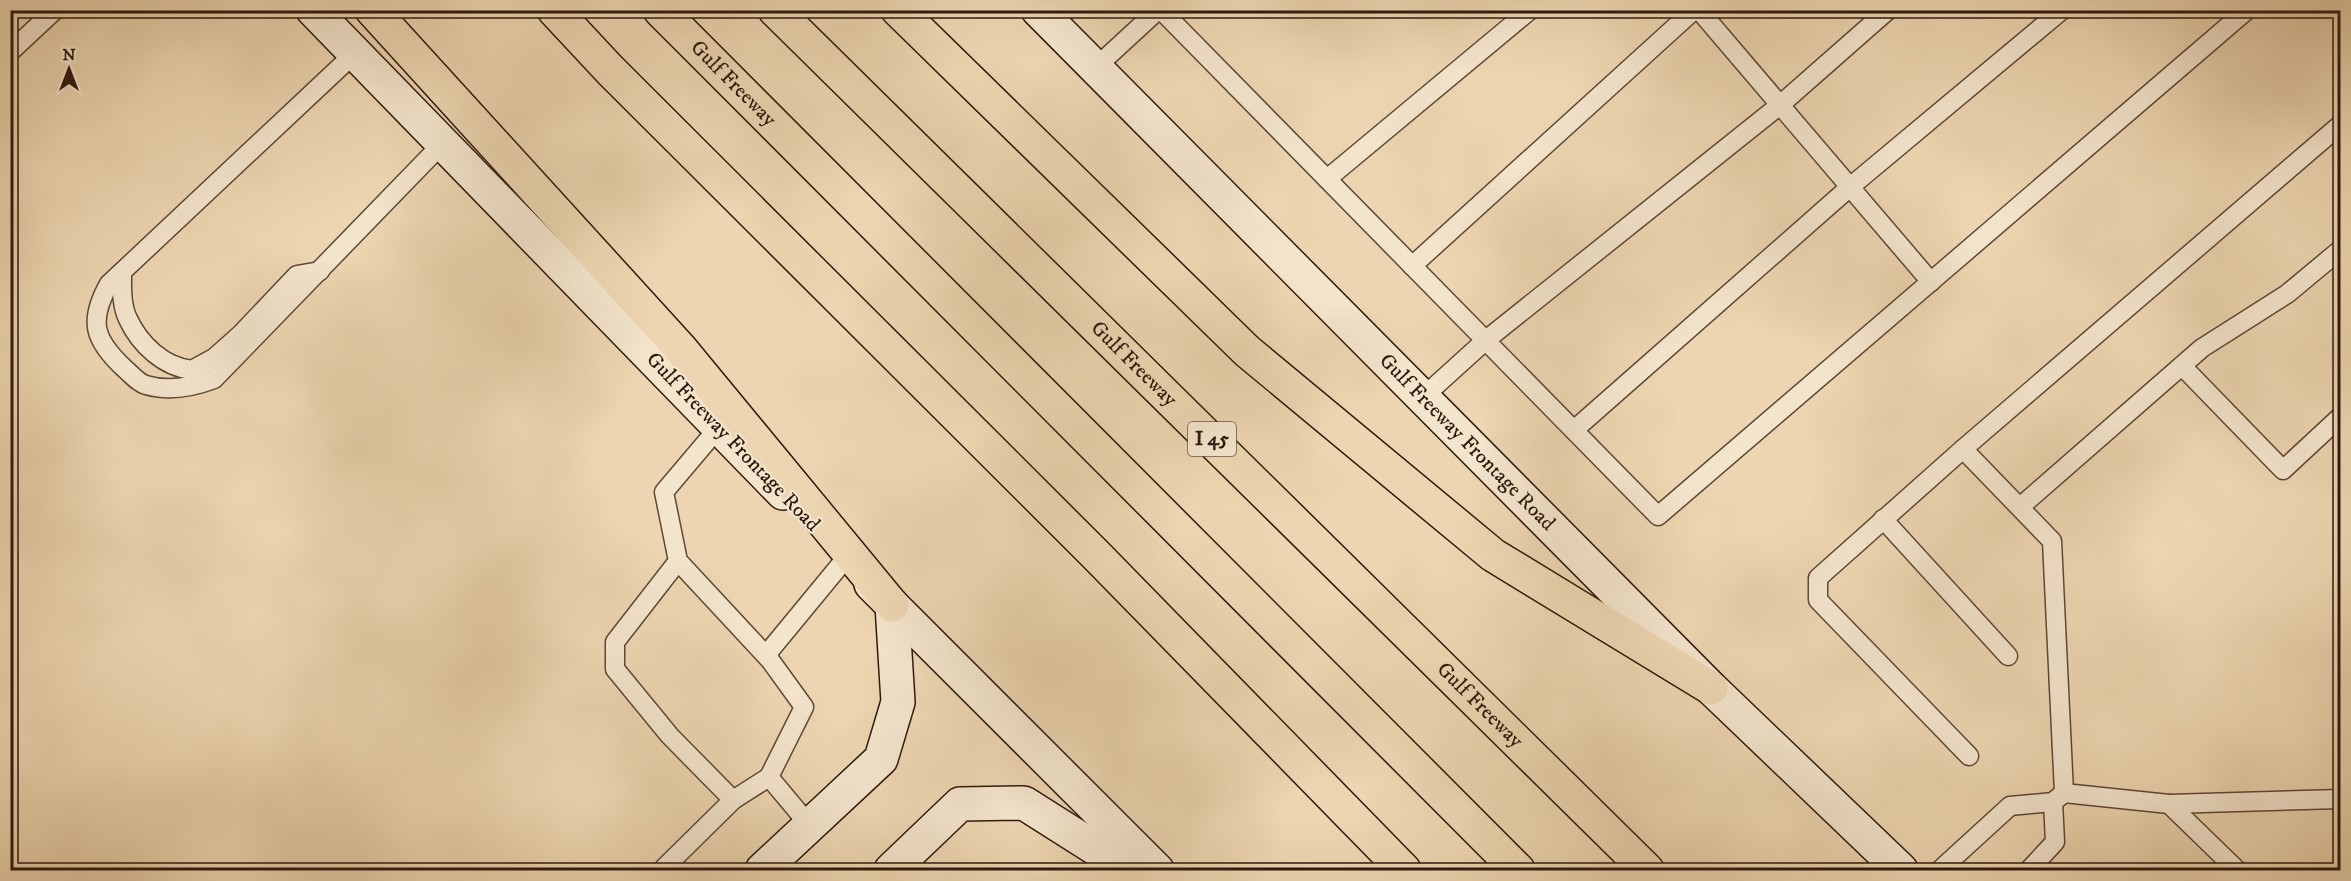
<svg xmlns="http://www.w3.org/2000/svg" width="2351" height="881" font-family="'IM FELL DW Pica',serif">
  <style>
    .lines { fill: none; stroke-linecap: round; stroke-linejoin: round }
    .lane-casing { stroke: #5e4837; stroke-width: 21 }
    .secondary-casing { stroke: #2f190f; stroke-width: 36 }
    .highway-casing { stroke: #2f190f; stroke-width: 36 }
    .lane { stroke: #f3e4cc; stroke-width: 18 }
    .secondary { stroke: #f3e4cc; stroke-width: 33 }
    .highway { stroke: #ecd5b0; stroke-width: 33 }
    .labels { text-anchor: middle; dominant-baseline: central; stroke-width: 4.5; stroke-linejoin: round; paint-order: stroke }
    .shield { fill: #f3e4cc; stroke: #6a5648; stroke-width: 1.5 }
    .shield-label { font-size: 20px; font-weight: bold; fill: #2f190f }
    .street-label { font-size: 21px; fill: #2f190f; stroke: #f3e4cc }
  </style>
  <rect width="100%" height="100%" fill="#ecd5b0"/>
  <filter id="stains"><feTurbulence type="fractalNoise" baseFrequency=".00333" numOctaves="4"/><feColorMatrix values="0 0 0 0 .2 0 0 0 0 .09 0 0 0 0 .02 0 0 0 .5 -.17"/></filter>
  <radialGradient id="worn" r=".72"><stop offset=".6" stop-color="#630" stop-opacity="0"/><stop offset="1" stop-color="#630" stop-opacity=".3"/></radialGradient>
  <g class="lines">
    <g class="lane-casing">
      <g id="lane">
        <path d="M1161 10 1658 516 2247 10"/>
        <path d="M1699 10 1780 105 1888 10"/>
        <path d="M10 52 55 10"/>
        <path d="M355 53 109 284C88 321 94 340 124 368 131 374 138 383 146 385 169 392 193 387 214 379L443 143"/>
        <path d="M1095 68 1158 10"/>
        <path d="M1327 179 1530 10"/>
        <path d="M1412 266 1694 10"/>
        <path d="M122 272C122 287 121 305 128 319 140 345 164 367 192 370L214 358 241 334 297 275 320 271"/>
        <path d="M2182 366 2283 470 2340 417"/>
        <path d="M1423 397 1486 340 1780 105 1931 282"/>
        <path d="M719 427 664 492 678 561 770 660 804 707 769 777 810 826"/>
        <path d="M1574 430 1850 187 2062 10"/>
        <path d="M1963 449 2052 541 2064 793 2169 804 2340 799"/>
        <path d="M2020 507 2202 348 2287 294 2340 250"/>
        <path d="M1883 519 2008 656"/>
        <path d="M678 561 615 642V669L670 736 733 800"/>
        <path d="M766 655 846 558"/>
        <path d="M1969 756 1818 600V578L1963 449 2340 125"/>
        <path d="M2169 804 2237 870"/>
        <path d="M665 870 664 868 733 800 769 777"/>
        <path d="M1940 870 2010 806 2053 802 2064 793"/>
        <path d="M2029 870 2055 842 2053 802"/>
      </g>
    </g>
    <g class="secondary-casing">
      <g id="secondary">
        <path d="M313 10 783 493"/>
        <path id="s1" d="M1038 10 1711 688 1901 870"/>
        <path d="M871 584 1157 870"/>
        <path d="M762 870 881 759 898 702 892 605"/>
        <path d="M891 870 960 804 1024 803 1095 848 1149 868"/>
      </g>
    </g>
    <g class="highway-casing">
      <g id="highway">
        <path d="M372 10 680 348 892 605"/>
        <path d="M554 10 610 70 1095 554 1404 870"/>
        <path id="s2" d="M660 10 1518 870"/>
        <path id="s3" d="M775 10 1647 870"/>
        <path d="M898 10 1247 351 1493 555 1711 688"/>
      </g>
    </g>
    <use href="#lane" class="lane"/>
    <use href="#secondary" class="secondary"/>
    <use href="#highway" class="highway"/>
  </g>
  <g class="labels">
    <rect class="shield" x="1188" y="422" width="48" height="34" rx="4.5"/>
    <g class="shield-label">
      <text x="1212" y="439">I 45</text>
    </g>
    <g class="street-label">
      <text stroke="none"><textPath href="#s2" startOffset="104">Gulf Freeway</textPath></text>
      <text stroke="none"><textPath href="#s3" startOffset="504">Gulf Freeway</textPath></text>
      <text transform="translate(733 442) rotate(46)">Gulf Freeway Frontage Road</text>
      <text stroke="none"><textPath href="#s1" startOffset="609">Gulf Freeway Frontage Road</textPath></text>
      <text stroke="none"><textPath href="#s3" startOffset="990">Gulf Freeway</textPath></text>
    </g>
  </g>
  <rect width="2351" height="881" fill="none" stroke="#ecd5b0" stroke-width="36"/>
  <rect x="12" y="12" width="2327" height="857" fill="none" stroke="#2f190f" stroke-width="3"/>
  <rect x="18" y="18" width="2315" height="845" fill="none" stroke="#2f190f" stroke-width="1.5"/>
  <g transform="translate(69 69)" stroke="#f3e4cc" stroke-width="4.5" paint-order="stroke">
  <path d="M0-4.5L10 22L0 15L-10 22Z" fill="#2f190f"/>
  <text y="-9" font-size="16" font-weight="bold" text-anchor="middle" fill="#2f190f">N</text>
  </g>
  <rect width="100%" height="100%" filter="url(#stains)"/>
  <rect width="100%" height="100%" fill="url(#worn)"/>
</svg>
